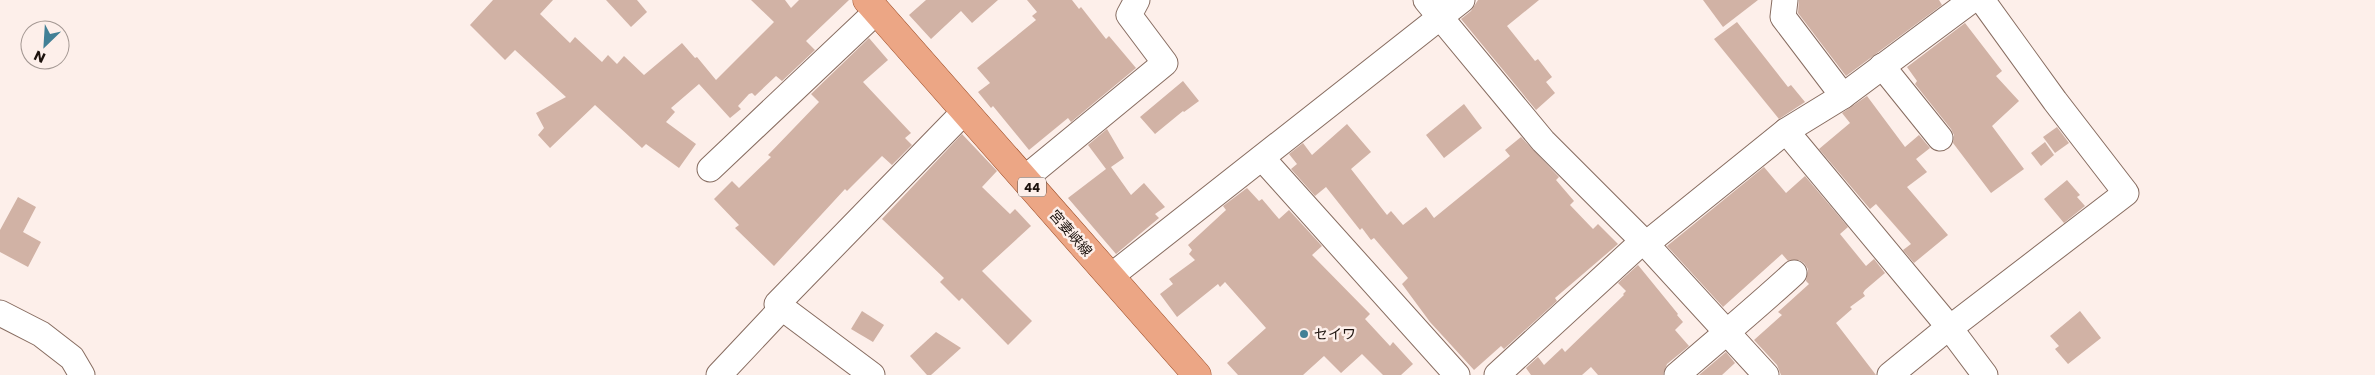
<svg xmlns="http://www.w3.org/2000/svg" width="2375" height="375" font-family="Poppins,'Noto Sans JP',sans-serif">
  <style>
    .building { fill: #d1b2a5 }
    .lines { fill: none; stroke-linecap: round; stroke-linejoin: round }
    .street-casing { stroke: #876c60; stroke-width: 27 }
    .primary-casing { stroke: #9b4c26; stroke-width: 29 }
    .street { stroke: #fff; stroke-width: 25 }
    .primary { stroke: #eca685; stroke-width: 28 }
    .poi-dot { fill: #428096; stroke: #fdefea; stroke-width: 2 }
    .labels { text-anchor: middle; dominant-baseline: central; stroke-width: 5; stroke-linejoin: round; paint-order: stroke }
    .shield { fill: #fdefea; stroke: #60544f; stroke-width: 1 }
    .shield-label { font-size: 12px; font-weight: bold; fill: #1c120d }
    .street-label { font-size: 14px; fill: #1c120d; stroke: #fdefea }
    .poi-label { font-size: 14px; fill: #1c120d; stroke: #fdefea; text-anchor: start }
  </style>
  <rect width="100%" height="100%" fill="#fdefea"/>
  <g class="building">
    <path d="M493 0H553L540 14 570 43 575 37 602 62 608 55 617 64 624 56 644 75 682 43 695 58 697 57 716 80 774 22 751 0H785L791 8 799 0H849L806 41 815 50 782 81 776 76 755 96 752 93 749 94 738 106 741 109 730 118 699 84 671 108 675 112 666 122 696 144 679 168 646 144 642 148 595 105 550 148 538 135 544 128 536 113 566 97 515 50 505 60 470 25Z"/>
    <path d="M606 0H637L647 12 631 27Z"/>
    <path d="M926 0H998L972 23 961 11 931 39 909 15Z"/>
    <path d="M1027 0H1072L1079 9 1081 7 1106 39 1109 36 1136 68 1071 122 1068 118 1029 150 993 106 991 108 978 92 990 83 977 68 1036 20 1032 16 1037 12Z"/>
    <path d="M1478 0H1539L1507 26 1535 61 1538 59 1552 77 1546 82 1555 93 1536 110 1461 19 1471 11Z"/>
    <path d="M1703 0H1758L1723 27Z"/>
    <path d="M1799 0H1939L1942 5 1846 76 1798 13Z"/>
    <path d="M1737 22 1788 87 1791 85 1805 102 1779 119 1714 39Z"/>
    <path d="M1965 23 2002 71 1996 76 2019 101 1992 126 2024 169 1991 193 1953 143 1954 135 1951 129 1915 84 1917 81 1907 67Z"/>
    <path d="M869 38 888 60 863 82 911 133 905 138 912 145 892 165 882 156 847 191 845 189 774 266 735 228 739 225 714 199 732 181 739 188 771 157 768 155 819 102 811 94Z"/>
    <path d="M1183 81 1199 101 1184 112 1183 111 1155 134 1140 117Z"/>
    <path d="M1867 96 1905 147 1919 135 1930 148 1916 159 1927 172 1907 187 1948 235 1914 263 1903 250 1911 244 1876 204 1870 209 1819 149 1850 123 1842 113Z"/>
    <path d="M1464 104 1482 128 1444 158 1426 135Z"/>
    <path d="M1347 124 1371 152 1351 169 1387 215 1391 211 1403 225 1426 207 1434 218 1510 156 1505 150 1521 137 1559 177 1556 180 1574 201 1570 205 1593 229 1598 224 1618 244 1555 298 1557 301 1504 349 1501 346 1474 370 1430 322 1402 284 1408 278 1374 238 1371 240 1362 228 1360 230 1326 187 1315 196 1291 169 1297 164 1289 154 1303 143 1312 155Z"/>
    <path d="M2057 127 2069 143 2055 153 2043 137Z"/>
    <path d="M1107 129 1124 158 1111 167 1131 195 1144 183 1165 207 1155 214 1159 218 1116 254 1068 198 1106 169 1088 145Z"/>
    <path d="M962 134 997 171 982 187 1010 214 1015 209 1031 226 982 271 1032 321 1008 345 962 298 959 301 940 282 944 278 882 219Z"/>
    <path d="M2045 142 2054 155 2041 166 2031 153Z"/>
    <path d="M1764 167 1786 193 1805 176 1848 227 1840 234 1866 266 1874 259 1885 273 1865 290 1863 293 1865 296 1850 307 1852 309 1836 323 1876 375H1781L1777 365 1754 340 1782 315 1778 312 1809 284 1806 281 1808 269 1804 263 1799 260 1788 261 1782 254 1723 307 1667 246Z"/>
    <path d="M2067 180 2080 195 2077 197 2085 206 2064 223 2044 199Z"/>
    <path d="M1247 188 1259 201 1262 199 1279 219 1289 210 1322 246 1312 255 1370 314 1365 319 1390 346 1393 342 1413 364 1401 375H1383L1362 354 1341 373 1324 356 1303 375H1238L1227 363 1266 328 1225 282 1220 287 1218 284 1177 317 1160 294 1173 284 1169 279 1195 260 1189 254 1192 250 1188 245 1226 210 1223 206Z"/>
    <path d="M18 197 36 207 23 232 41 242 28 267 0 252V230Z"/>
    <path d="M1638 265 1678 314 1677 315 1683 322 1675 330 1689 346 1667 364 1663 375H1598L1591 367 1582 375H1531L1526 368 1538 357 1544 365 1562 348 1565 352 1624 295 1623 294 1626 291 1618 283Z"/>
    <path d="M862 311 884 325 873 342 851 329Z"/>
    <path d="M2080 311 2101 338 2068 364 2055 349 2059 346 2050 336Z"/>
    <path d="M936 332 961 348 931 375H927L910 356Z"/>
    <path d="M1726 352 1735 363 1722 375H1699Z"/>
  </g>
  <g class="lines">
    <g class="street-casing">
      <g id="street">
        <path d="M1426 0 1543 141 1646 244 1766 375"/>
        <path d="M1785 0 1783 17 1843 96"/>
        <path d="M1882 66 1940 138"/>
        <path d="M1786 131 1949 327 1985 375"/>
        <path d="M1262 158 1457 375"/>
        <path d="M710 169 877 11"/>
        <path d="M1024 179 1165 63 1129 15 1137 0"/>
        <path d="M1646 244 1786 131 1843 96 1972 0"/>
        <path d="M1110 277 1462 0"/>
        <path d="M0 313 41 334 72 358 82 375"/>
        <path d="M1950 328 2126 193 2055 101 1982 0"/>
        <path d="M719 375 782 308"/>
        <path d="M872 375 777 304 964 112"/>
        <path d="M1497 375 1643 241"/>
        <path d="M1677 375C1716 341 1756 308 1794 273"/>
        <path d="M1890 375 1949 327"/>
      </g>
    </g>
    <g class="primary-casing">
      <path id="primary" d="M867 0 1197 375"/>
    </g>
    <use href="#street" class="street"/>
    <use href="#primary" class="primary"/>
  </g>
  <circle class="poi-dot" cx="1304" cy="334" r="5"/>
  <g class="labels">
    <rect class="shield" x="1018" y="177.5" width="28" height="19" rx="4"/>
    <g class="shield-label">
      <text x="1032" y="187">44</text>
    </g>
    <g class="street-label">
      <text transform="translate(1071 233) rotate(49)">宮妻峡線</text>
    </g>
    <g class="poi-label">
      <text x="1314" y="334">セイワ</text>
    </g>
  </g>
  <g transform="translate(45 45) rotate(205)"><circle r="24" fill="#fdefea" stroke="#a39792"/>
  <path d="M0-4L9 19L0 12L-9 19Z" fill="#428096"/>
  <text y="-8" font-size="14" font-weight="bold" text-anchor="middle" fill="#1c120d">N</text>
  </g>
</svg>
